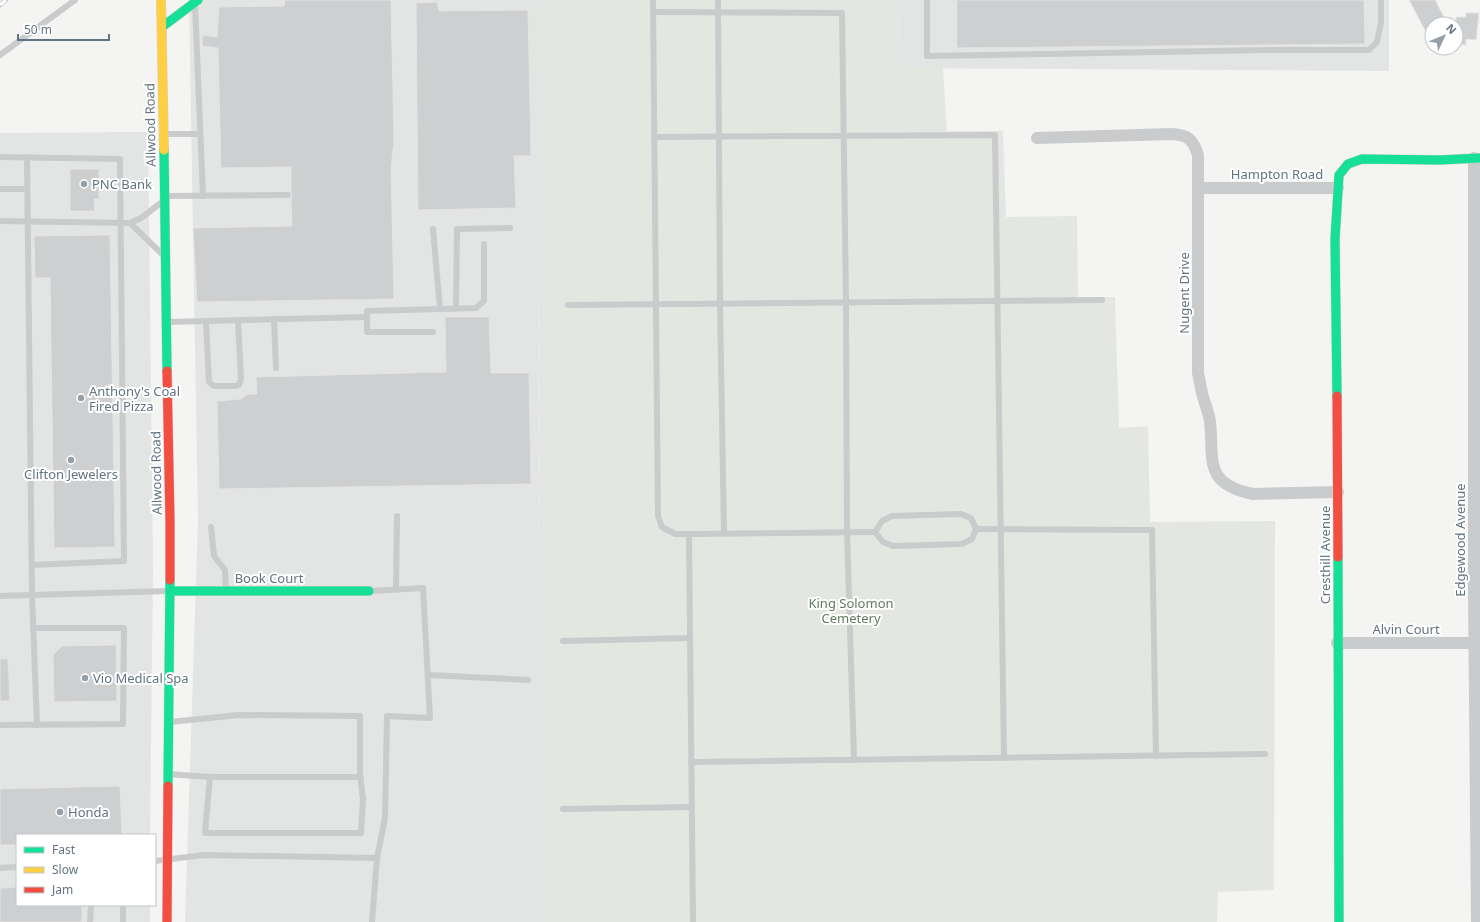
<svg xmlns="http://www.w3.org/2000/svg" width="1480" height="922" font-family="'Noto Sans',sans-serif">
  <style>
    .built { fill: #e3e4e4 }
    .green { fill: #e4e7e1 }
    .building { fill: #cecfd0; stroke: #e4e4e2 }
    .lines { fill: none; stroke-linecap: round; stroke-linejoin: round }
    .fast-casing { stroke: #d0d2d2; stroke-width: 10 }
    .slow-casing { stroke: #d0d2d2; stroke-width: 10 }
    .jam-casing { stroke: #d0d2d2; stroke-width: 10 }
    .lane { stroke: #cacbcc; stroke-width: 6 }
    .street { stroke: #cacbcc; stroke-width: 12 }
    .fast { stroke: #16e098; stroke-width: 9 }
    .slow { stroke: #ffcf43; stroke-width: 9 }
    .jam { stroke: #f24e42; stroke-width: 9 }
    .rail-casing { stroke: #c0c2c3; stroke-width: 4.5 }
    .rail { stroke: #fff; stroke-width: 3; stroke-dasharray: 9; stroke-linecap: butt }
    .poi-dot { fill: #96a0aa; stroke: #fff; stroke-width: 1.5 }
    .labels { text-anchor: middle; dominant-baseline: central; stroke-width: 4; stroke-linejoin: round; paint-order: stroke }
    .street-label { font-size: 13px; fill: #647383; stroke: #fff }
    .poi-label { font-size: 13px; fill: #647383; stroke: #fff; text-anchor: start }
    .park-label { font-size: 13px; fill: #667a63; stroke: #fff }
  </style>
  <rect width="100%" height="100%" fill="#f4f4f3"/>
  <g class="built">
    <path d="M189 0H538L539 922H185L198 520Z"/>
    <path d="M900 0H1389V71L899 68Z"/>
    <path d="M148 132 153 569 150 835H17V905H150V922H0V133Z"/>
  </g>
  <path class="green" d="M538 0H900L899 68H943L947 131H1003L1006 217 1077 216 1078 297H1115L1119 428 1148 426 1150 522 1275 521 1274 890 1218 892 1217 922H539Z"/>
  <g class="building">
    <path d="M285 0H391L394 141 391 168 394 299 197 302 193 228 292 226 291 198 292 195 291 192V167L221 168 218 48 202 46 203 35 217 37 219 7 284 6Z"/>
    <path d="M957 0H1364L1365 44 957 48Z"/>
    <path d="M1409 0H1435L1445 19 1436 24H1432V26L1425 30Z"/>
    <path d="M437 2 439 11 528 10 531 156H514L516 208 418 210 416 3Z"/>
    <path d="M1466 13H1479L1476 40 1466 39V45L1456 44V17H1466Z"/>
    <path d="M70 169H99V199H94L95 211H70Z"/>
    <path d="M110 235 115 547 54 548 50 278H35L34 236Z"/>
    <path d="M445 317H489L491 373H529L531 484 219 489 217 401 241 399 248 394H257L256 377 446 372Z"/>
    <path d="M116 645 117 701 54 702 53 655 62 646Z"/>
    <path d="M0 659H8L10 701H0Z"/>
    <path d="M120 786 122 835H17V845H0V789Z"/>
    <path d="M17 887V905H82V922H0V888Z"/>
  </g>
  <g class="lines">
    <g class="fast-casing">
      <g id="fast">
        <path d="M162 27 198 0"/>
        <path d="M164 150 167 371"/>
        <path d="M1337 396 1335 239 1339 175 1348 164 1362 159 1440 160 1480 158"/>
        <path d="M1338 557 1339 922"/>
        <path d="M170 591H369"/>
        <path d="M168 786 170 580"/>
      </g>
    </g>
    <g class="slow-casing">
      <path id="slow" d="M161 0 164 150"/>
    </g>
    <g class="jam-casing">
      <g id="jam">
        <path d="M167 371 170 521V580"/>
        <path d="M1337 396 1338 557"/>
        <path d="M167 922 168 786"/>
      </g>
    </g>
    <g class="lane">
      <path d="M653 0 658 516 662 527 675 534H689L693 922"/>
      <path d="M718 0 720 304 724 533"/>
      <path d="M927 0V56L1268 50H1369L1377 42 1381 22V0"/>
      <path d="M195 5 203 196"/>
      <path d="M653 12 842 13 846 303 847 532 854 760"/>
      <path d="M0 55 75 0"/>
      <path d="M165 134H200"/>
      <path d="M654 137 995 135 1004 758"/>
      <path d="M0 157 120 159 124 561 32 565"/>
      <path d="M27 157 32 595 37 725"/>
      <path d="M0 189H27"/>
      <path d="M166 196 288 195"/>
      <path d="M0 221 130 223 141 218 162 202"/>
      <path d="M130 223 162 254"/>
      <path d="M433 229 440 309"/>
      <path d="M568 305 1102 300"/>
      <path d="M456 308 457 229 510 228"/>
      <path d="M274 319 276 368"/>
      <path d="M168 322 367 317"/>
      <path d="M206 322 209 382 214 386H236L239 385 241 379 238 320"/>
      <path d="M433 332H367V311L476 308 484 301V244"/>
      <path d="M961 514 971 518 976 529 972 539 962 544 893 546 883 542 875 532 882 521 892 516Z"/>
      <path d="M211 527 214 556 225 570 226 590"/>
      <path d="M976 529 1152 530 1156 756"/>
      <path d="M689 534 875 532"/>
      <path d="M396 589 397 516"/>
      <path d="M0 596 168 591"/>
      <path d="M563 641 690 638"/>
      <path d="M428 675 528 680"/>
      <path d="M170 722 239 715 360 716V775L363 799 361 833H205L210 777"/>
      <path d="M0 725 123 724 124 628H33"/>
      <path d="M691 762 1265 754"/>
      <path d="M168 774 210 777H361"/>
      <path d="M563 809 692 807"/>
      <path d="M155 861 204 855 377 858 385 818 387 716 430 718 423 588 371 591"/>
      <path d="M0 868 17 867"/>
      <path d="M123 905V922"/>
      <path d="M90 922 91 906 92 905"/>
      <path d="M372 922 377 858"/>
    </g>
    <g class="street">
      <path d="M1037 138 1172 134C1188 135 1193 139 1198 155V373C1200 382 1201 391 1204 400 1206 407 1209 414 1210 421 1214 460 1203 484 1253 494L1338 492"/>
      <path d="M1474 158V588L1477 922"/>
      <path d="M1198 188H1338"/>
      <path d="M1337 643H1474"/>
    </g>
    <use href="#fast" class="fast"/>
    <use href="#slow" class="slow"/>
    <use href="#jam" class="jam"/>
    <g class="rail-casing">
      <path id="rail" d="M0 5 6 0"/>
    </g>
    <use href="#rail" class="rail"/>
  </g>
  <g class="poi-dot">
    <circle cx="84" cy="184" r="4"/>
    <circle cx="81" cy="398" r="4"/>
    <circle cx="71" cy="460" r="4"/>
    <circle cx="85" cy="678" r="4"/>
    <circle cx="60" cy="812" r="4"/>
  </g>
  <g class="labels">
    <g class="street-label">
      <text transform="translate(150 125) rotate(-91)">Allwood Road</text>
      <text x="1277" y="174">Hampton Road</text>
      <text transform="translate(1184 293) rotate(-90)">Nugent Drive</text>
      <text transform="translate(156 473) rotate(-91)">Allwood Road</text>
      <text transform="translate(1460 540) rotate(-90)">Edgewood Avenue</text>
      <text transform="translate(1325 555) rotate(-90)">Cresthill Avenue</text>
      <text x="269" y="578">Book Court</text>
      <text x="1406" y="629">Alvin Court</text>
    </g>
    <g class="poi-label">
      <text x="92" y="184">PNC Bank</text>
      <text x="89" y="391">Anthony's Coal<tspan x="89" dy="15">Fired Pizza</tspan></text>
      <text x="71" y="474" text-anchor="middle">Clifton Jewelers</text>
      <text x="93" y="678">Vio Medical Spa</text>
      <text x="68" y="812">Honda</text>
    </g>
    <g class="park-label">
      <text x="851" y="603">King Solomon<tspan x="851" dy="15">Cemetery</tspan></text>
    </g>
  </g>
  <rect x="16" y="834" width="140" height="72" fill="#ffffff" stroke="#c1c7cd"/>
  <rect x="24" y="847" width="20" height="6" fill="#16e098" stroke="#c1c7cd"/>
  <text x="52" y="854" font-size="12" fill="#647383">Fast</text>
  <rect x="24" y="867" width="20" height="6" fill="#ffcf43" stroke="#c1c7cd"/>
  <text x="52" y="874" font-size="12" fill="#647383">Slow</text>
  <rect x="24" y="887" width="20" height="6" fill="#f24e42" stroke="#c1c7cd"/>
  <text x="52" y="894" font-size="12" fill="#647383">Jam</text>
  <g transform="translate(1444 36) rotate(46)"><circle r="19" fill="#ffffff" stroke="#c1c7cd"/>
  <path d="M0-3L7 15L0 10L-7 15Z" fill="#96a0aa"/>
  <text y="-6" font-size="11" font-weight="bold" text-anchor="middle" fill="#647383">N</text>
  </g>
  <path d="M18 34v6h91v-6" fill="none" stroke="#647383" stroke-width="2"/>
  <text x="24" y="34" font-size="12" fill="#647383" stroke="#ffffff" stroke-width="3" paint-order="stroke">50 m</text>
</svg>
